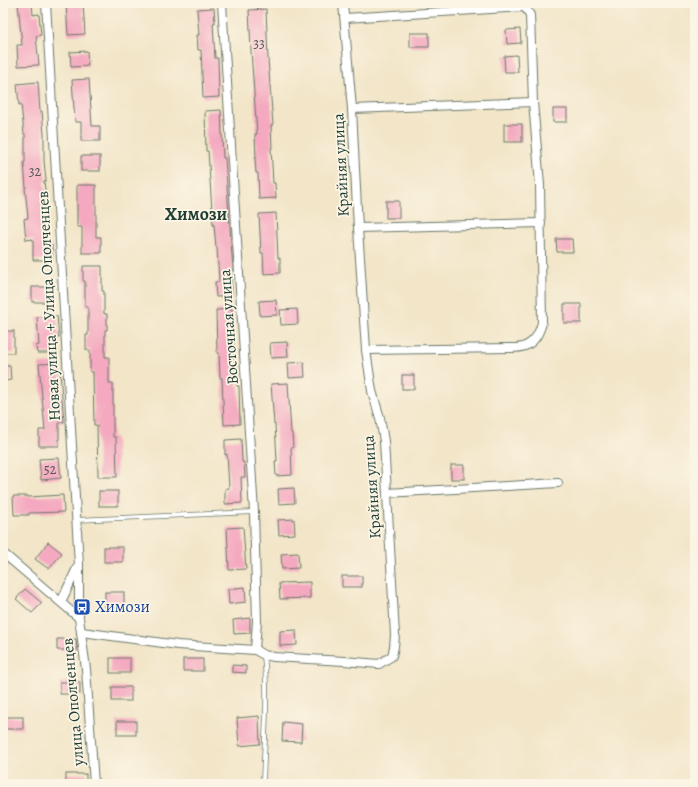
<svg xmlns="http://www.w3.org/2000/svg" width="698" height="787" font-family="Alegreya,serif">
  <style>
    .building { fill: #f4a9c0 }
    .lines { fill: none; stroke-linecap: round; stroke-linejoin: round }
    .service-casing { stroke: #697868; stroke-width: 5.5 }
    .minor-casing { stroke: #697868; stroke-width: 10 }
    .service { stroke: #fff; stroke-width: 4 }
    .minor { stroke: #fff; stroke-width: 8 }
    .labels { text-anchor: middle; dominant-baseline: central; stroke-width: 3.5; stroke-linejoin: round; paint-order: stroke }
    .number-label { font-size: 14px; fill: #545857 }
    .street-label { font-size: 16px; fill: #1f3d34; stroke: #fcf5e5 }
    .transit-label { font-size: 16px; fill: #164399; stroke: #fcf5e5; text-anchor: start }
    .quarter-label { font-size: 18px; font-weight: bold; fill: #1f3d34; stroke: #fcf5e5 }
  </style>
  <rect width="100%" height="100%" fill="#fcf5e5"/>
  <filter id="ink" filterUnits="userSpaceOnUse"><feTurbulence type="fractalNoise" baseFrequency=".025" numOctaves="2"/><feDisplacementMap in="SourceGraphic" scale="8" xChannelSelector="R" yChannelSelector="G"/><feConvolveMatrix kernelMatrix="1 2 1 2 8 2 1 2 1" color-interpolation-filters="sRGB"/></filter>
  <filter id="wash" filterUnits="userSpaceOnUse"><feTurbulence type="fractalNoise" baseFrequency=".012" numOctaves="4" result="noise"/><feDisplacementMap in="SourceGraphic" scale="16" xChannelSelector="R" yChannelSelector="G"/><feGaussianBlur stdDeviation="0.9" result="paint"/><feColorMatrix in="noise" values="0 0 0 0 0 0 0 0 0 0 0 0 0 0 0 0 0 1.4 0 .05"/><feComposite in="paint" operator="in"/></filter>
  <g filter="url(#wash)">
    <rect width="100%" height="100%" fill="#f2e5c8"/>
    <g id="blocks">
      <g class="building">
        <path d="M18 3H32L33 15 39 14 41 35 36 36 39 65 18 66 17 45H22Z"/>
        <path d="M66 3H83L85 34 68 35Z"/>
        <path d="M214 8 215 23H213L215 58H218L219 97 203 98 201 50H198L197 35H199L197 9Z"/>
        <path d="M266 9 268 59 273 125H271L272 148H271L273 183H275L276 198 259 199 258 173H256L255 158H256L255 134H257L251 51 249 10Z"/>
        <path d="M520 29 521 43 507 44 506 30Z"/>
        <rect x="410" y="33" width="19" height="14"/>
        <path d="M87 51 88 66 71 67 70 52Z"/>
        <path d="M517 55 518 72H505L504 56Z"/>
        <path d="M89 79 92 126H100V141H81V122H75L72 80Z"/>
        <path d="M38 82 40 112 42 111 44 134V161L46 181H44L47 208H43L46 245H52V260H33V239L26 240 24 219 28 218 25 188H26L24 162H25V134H24L21 104 19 105 17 84Z"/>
        <rect x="553" y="109" width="14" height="13"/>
        <path d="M221 110 223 158H225L233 270H231L232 296 216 297 215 282H219L217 247H216L214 225H213L208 151H206L205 111Z"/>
        <rect x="504" y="124" width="18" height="18"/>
        <rect x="81" y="156" width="19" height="15"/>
        <path d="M77 185H96V237H101V253H82V227H77Z"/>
        <rect x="386" y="201" width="13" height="17"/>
        <path d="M276 213 278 258H280V273L264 274 263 253H261L259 214Z"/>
        <path d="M556 239H572L573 252H557Z"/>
        <path d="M83 266H102V291H104V314H107V330H105V357H109V383H113V437H116L117 477H98L97 425H94L93 372H90V350H86V335H88V307H85V281H83Z"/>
        <rect x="32" y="287" width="19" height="15"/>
        <path d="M276 300 277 315 260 316 259 301Z"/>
        <rect x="564" y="304" width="17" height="19"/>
        <path d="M232 309 234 362H236L237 386H239L240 424 224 425 222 378H220L219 353H217L216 310Z"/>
        <path d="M297 309 298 324 281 325 280 310Z"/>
        <path d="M57 316 59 337H55L57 353H37L36 346 39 345 37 317Z"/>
        <rect x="3" y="331" width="11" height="22"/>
        <path d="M287 342 288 357 271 358 270 343Z"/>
        <path d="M304 362 305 377 289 378 288 363Z"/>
        <path d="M58 363V372H60L64 422H59V446H39V430H45L39 364Z"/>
        <path d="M3 366H10L11 380 3 381Z"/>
        <rect x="402" y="375" width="12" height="14"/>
        <path d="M288 383 291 433H292L293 448H291L292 475 276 476 275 461H277L275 424H274L271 384Z"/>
        <path d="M241 439 242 462H244L245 477H241L242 503 225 504V489L229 488 227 454 225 455V440Z"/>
        <path d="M59 458 61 478 41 480 39 459Z"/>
        <rect x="451" y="465" width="13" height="14"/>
        <path d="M294 488 295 503 279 504 278 489Z"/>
        <rect x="99" y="491" width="19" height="15"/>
        <path d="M63 495 64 512 29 513V515H14L13 496H28V497Z"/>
        <path d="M294 519 295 534 279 535 278 520Z"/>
        <path d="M243 527 246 569 229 570 227 528Z"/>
        <path d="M48 542 62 553 49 569 35 559Z"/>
        <rect x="104" y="547" width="19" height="15"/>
        <path d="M298 553 299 568 282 569 281 554Z"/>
        <rect x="342" y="576" width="20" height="11"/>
        <path d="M310 582V598L280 599 279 583Z"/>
        <path d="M245 587 246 602 229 604 228 589Z"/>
        <path d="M25 589 42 603 32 613 16 599Z"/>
        <rect x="105" y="592" width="19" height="15"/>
        <path d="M250 618V633L234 634 233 620Z"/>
        <path d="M296 630 297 645 280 646V631Z"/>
        <path d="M57 639H76L77 650H57Z"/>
        <rect x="110" y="658" width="20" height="15"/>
        <rect x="183" y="659" width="20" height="12"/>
        <path d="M232 665 246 666V673L232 672Z"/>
        <rect x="60" y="682" width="20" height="12"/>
        <rect x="112" y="687" width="19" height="14"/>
        <path d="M259 716 260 744 239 746 237 718Z"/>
        <rect x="3" y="717" width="20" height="12"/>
        <rect x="117" y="721" width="19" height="14"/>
        <path d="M283 722 302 724 301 742 282 741Z"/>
        <rect x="66" y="774" width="20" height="10"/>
      </g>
    </g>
  </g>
  <g filter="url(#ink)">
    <use href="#blocks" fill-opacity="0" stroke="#697868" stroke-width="1"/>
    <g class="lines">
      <g class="service-casing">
        <g id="service">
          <path d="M76 520 254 512"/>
          <path d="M263 784C264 742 269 698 264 656"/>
        </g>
      </g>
      <g class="minor-casing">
        <g id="minor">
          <path d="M46 3 79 565V618L86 669 94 784"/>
          <path d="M222 3 254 512 257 621 255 650"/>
          <path d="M345 18 525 7 530 15 533 102 540 185 542 323C539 333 535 342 525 346 521 348 516 348 511 348L366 350"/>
          <path d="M352 109 533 102"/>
          <path d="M358 228 541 223"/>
          <path d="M387 493 558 483"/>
          <path d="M3 553 79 618"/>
          <path d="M61 602 78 566"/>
          <path d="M82 632 178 645 255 650 264 655 274 657 344 661 379 664 392 656 394 647 395 635 384 441 380 418 372 391 366 350 358 228 352 109 343 3"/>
        </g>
      </g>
      <use href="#service" class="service"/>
      <use href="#minor" class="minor"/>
    </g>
  </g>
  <defs>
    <g id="bus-square" transform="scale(0.9)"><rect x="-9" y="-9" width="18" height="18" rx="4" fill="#1a4fb4" stroke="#fcf5e5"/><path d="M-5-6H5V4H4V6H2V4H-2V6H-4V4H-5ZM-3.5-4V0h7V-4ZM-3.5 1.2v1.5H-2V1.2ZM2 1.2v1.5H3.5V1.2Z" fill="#fff"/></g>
  </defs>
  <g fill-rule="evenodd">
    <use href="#bus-square" x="82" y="607"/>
  </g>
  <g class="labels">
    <g class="number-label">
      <text x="259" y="43">33</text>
      <text x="35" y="171">32</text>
      <text x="50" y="469">52</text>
    </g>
    <g class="street-label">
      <text transform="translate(341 165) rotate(-93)">Крайняя улица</text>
      <text transform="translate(49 306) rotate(-93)">Новая улица + Улица Ополченцев</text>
      <text transform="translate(229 327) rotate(-94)">Восточная улица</text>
      <text transform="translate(372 487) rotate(-94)">Крайняя улица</text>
      <text transform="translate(73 702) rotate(-95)">улица Ополченцев</text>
    </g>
    <g class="transit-label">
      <text x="95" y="607">Химози</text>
    </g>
    <g class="quarter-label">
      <text x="196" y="214">Химози</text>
    </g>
  </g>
  <rect width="698" height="787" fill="none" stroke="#fcf5e5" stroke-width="16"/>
</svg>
